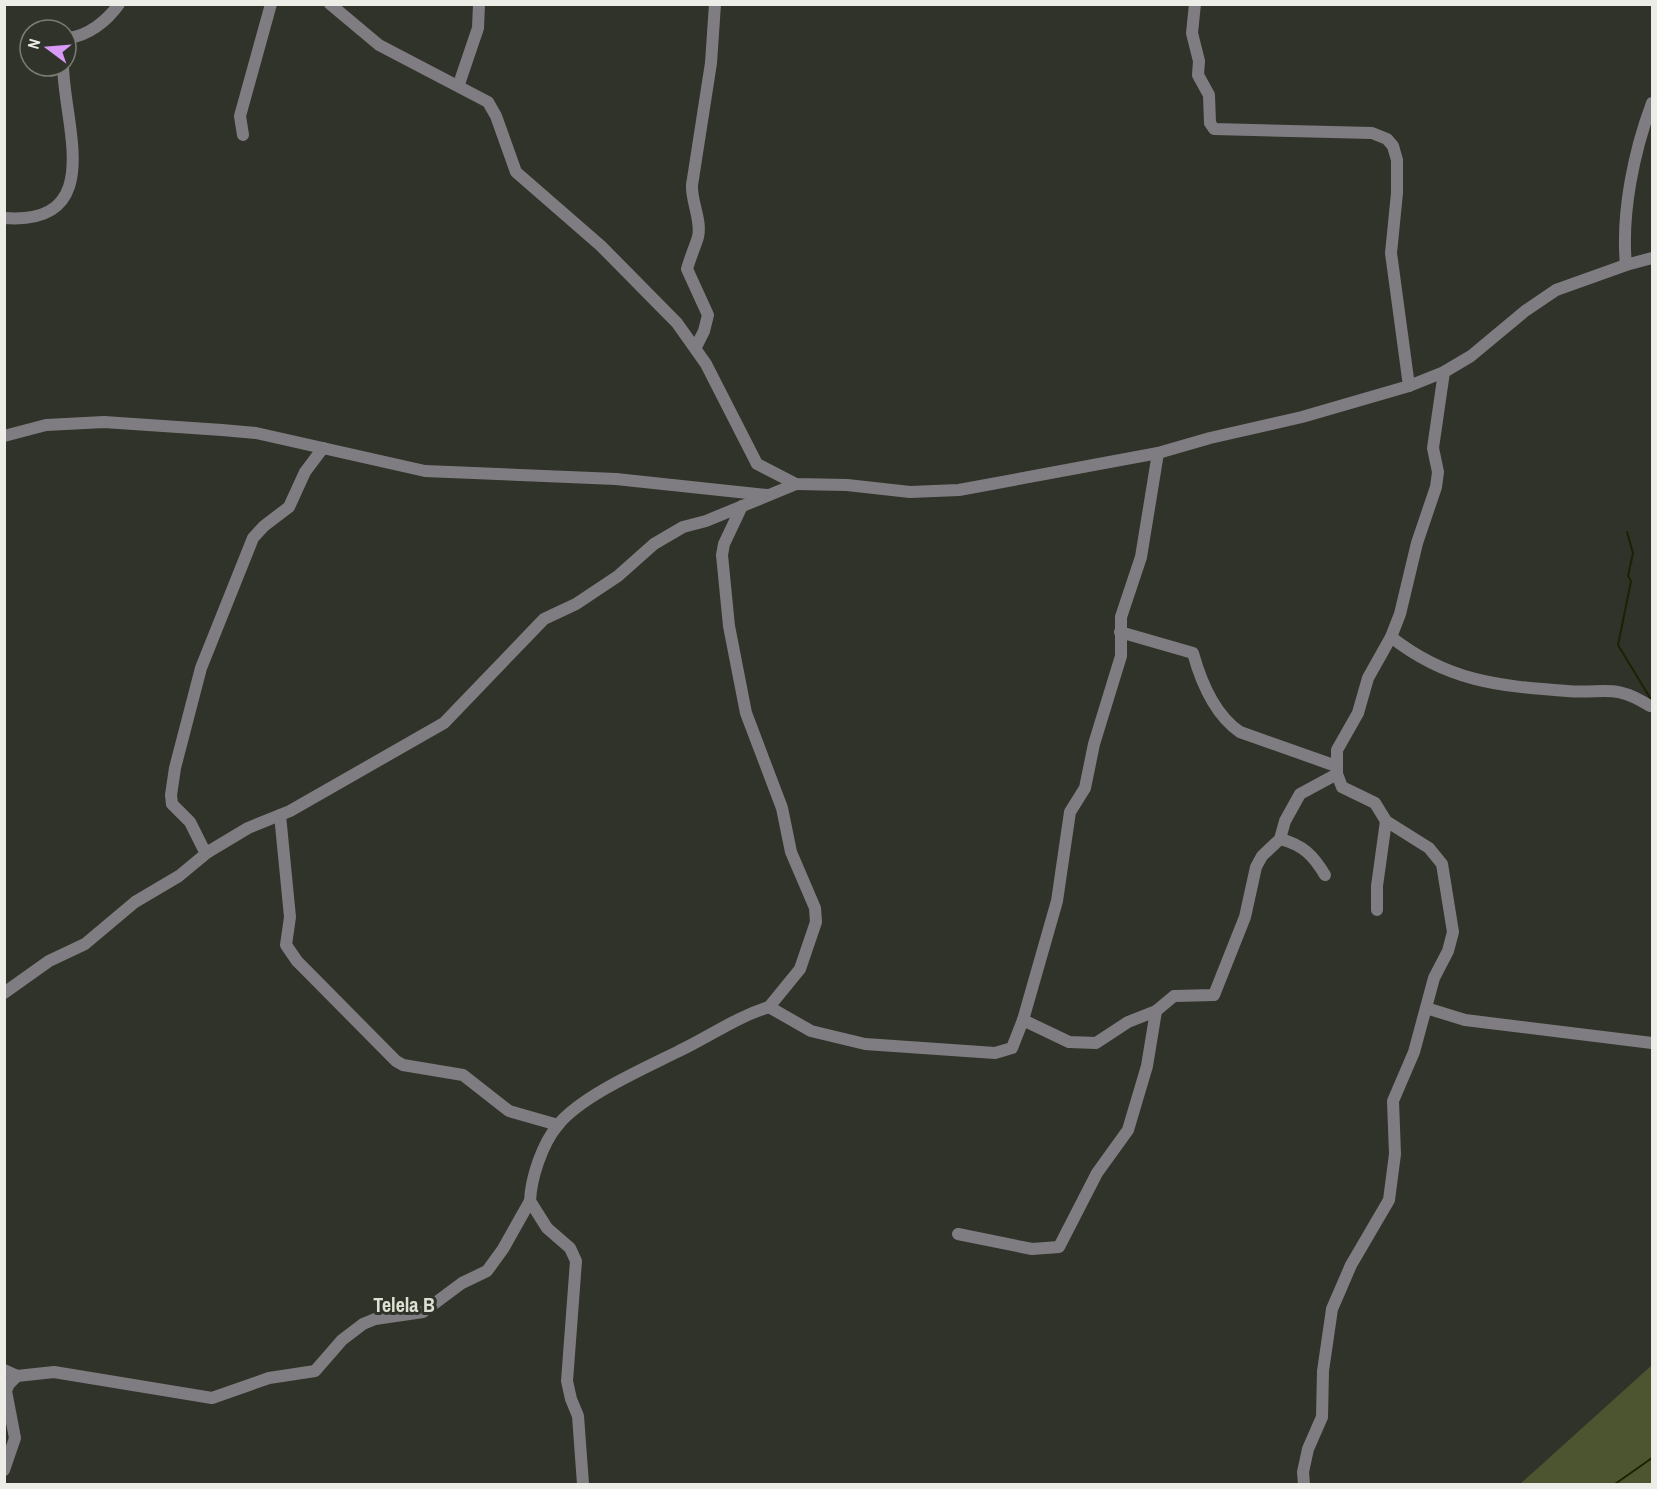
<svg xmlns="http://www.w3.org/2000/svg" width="1657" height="1489" font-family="'Archivo Narrow',sans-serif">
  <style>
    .green { fill: #4c552f }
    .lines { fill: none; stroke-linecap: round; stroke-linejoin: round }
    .stream { stroke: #1b2202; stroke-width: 2 }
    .minor { stroke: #807d82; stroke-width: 12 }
    .labels { text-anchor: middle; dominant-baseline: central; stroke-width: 6; stroke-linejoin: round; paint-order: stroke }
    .quarter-label { font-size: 20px; font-weight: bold; fill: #dce1d3; stroke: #303329 }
  </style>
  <rect width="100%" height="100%" fill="#303329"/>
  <path class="green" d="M1652 1365V1484H1520Z"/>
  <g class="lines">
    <g class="stream">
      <path d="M1627 532 1633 553 1628 576 1631 581 1618 645 1652 701"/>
      <path d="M1615 1484 1652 1458"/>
    </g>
    <g class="minor">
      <path d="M330 4 379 45 488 102 496 116 516 172 601 246 677 323 706 364 757 464 796 484 847 485 910 492 959 490 1158 453 1210 438 1302 417 1409 386 1444 372 1471 356 1525 311 1556 290 1626 265 1652 258"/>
      <path d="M1195 4 1192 33 1199 61 1198 75 1209 95 1210 123 1214 129 1372 133 1387 139 1393 146 1397 160V193L1391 253 1409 386"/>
      <path d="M66 45 68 38C88 36 107 21 119 4"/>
      <path d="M459 84 478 28 479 4"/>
      <path d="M243 135 240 116 271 4"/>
      <path d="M4 218C107 226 64 125 63 66"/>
      <path d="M1626 265C1621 213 1634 151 1652 103"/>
      <path d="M696 347 704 331 708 315 687 269C690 258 695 247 698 237 702 220 691 202 692 185L711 63 715 4"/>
      <path d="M4 436 46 425 104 422 222 430 256 433 425 471 616 479 767 495"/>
      <path d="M742 506 724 544 722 555 729 626 746 713 782 808 791 852 815 908 816 922 800 969 769 1007"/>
      <path d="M1120 632 1193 653C1201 682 1215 715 1240 732L1336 766"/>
      <path d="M1391 637C1447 681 1497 686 1567 691 1605 694 1614 683 1650 706"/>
      <path d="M280 815 290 917 286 945 297 961 396 1061 403 1065 463 1075 509 1111 558 1125"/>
      <path d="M1280 839C1303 845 1313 855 1325 875"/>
      <path d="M208 852 203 848 190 822 172 804 171 795 175 768 201 668 253 538 264 526 289 507 305 472 323 448"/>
      <path d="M1377 910V886L1386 821"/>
      <path d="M4 993 49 961 85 944 135 902 179 876 208 852 248 828 290 811 444 723 544 619 576 604 618 576 654 544 683 527 706 521 796 484"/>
      <path d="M1426 1008 1465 1020 1652 1043"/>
      <path d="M1023 1020 1069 1042 1096 1043 1128 1022 1156 1011 1174 996 1214 995 1245 917 1256 867 1262 856 1280 839 1285 821 1300 794 1337 774"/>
      <path d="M958 1234 1032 1249 1059 1247 1097 1173 1128 1130 1147 1066 1156 1011"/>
      <path d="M4 1370 17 1376 54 1372 212 1398 269 1378 315 1371 342 1340 363 1324 375 1319 423 1312 462 1283 487 1271 503 1249 530 1201"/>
      <path d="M4 1470 15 1438 6 1391 9 1384 17 1376"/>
      <path d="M583 1484 578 1416 571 1399 567 1381 576 1261 570 1248 547 1228 530 1201C531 1178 542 1144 558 1125 581 1096 645 1068 679 1051 709 1037 736 1017 769 1007L811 1031 865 1044 995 1053 1012 1048 1023 1020 1057 901 1070 812 1085 788 1094 744 1121 656V617L1141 557 1158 453"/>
      <path d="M1304 1484 1303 1472 1308 1449 1322 1417 1323 1371 1332 1309 1351 1265 1389 1200 1395 1154 1393 1101 1414 1052 1434 978 1448 951 1453 932 1442 864 1429 848 1386 821 1375 803 1342 787 1337 774V750L1358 713 1368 678 1391 637 1400 614 1417 543 1436 487 1438 472 1433 448 1444 372"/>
    </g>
  </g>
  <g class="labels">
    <g class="quarter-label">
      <text x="404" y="1304">Telela B</text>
    </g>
  </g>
  <rect width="1657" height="1489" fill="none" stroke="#ebede6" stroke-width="12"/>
  <g transform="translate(48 48) rotate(286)"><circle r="28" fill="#303329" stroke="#7b7d75" stroke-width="1.5"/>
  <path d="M0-4.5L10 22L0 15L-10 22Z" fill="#d99af7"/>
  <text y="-9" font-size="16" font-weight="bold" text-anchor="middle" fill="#ebede6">N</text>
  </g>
</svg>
